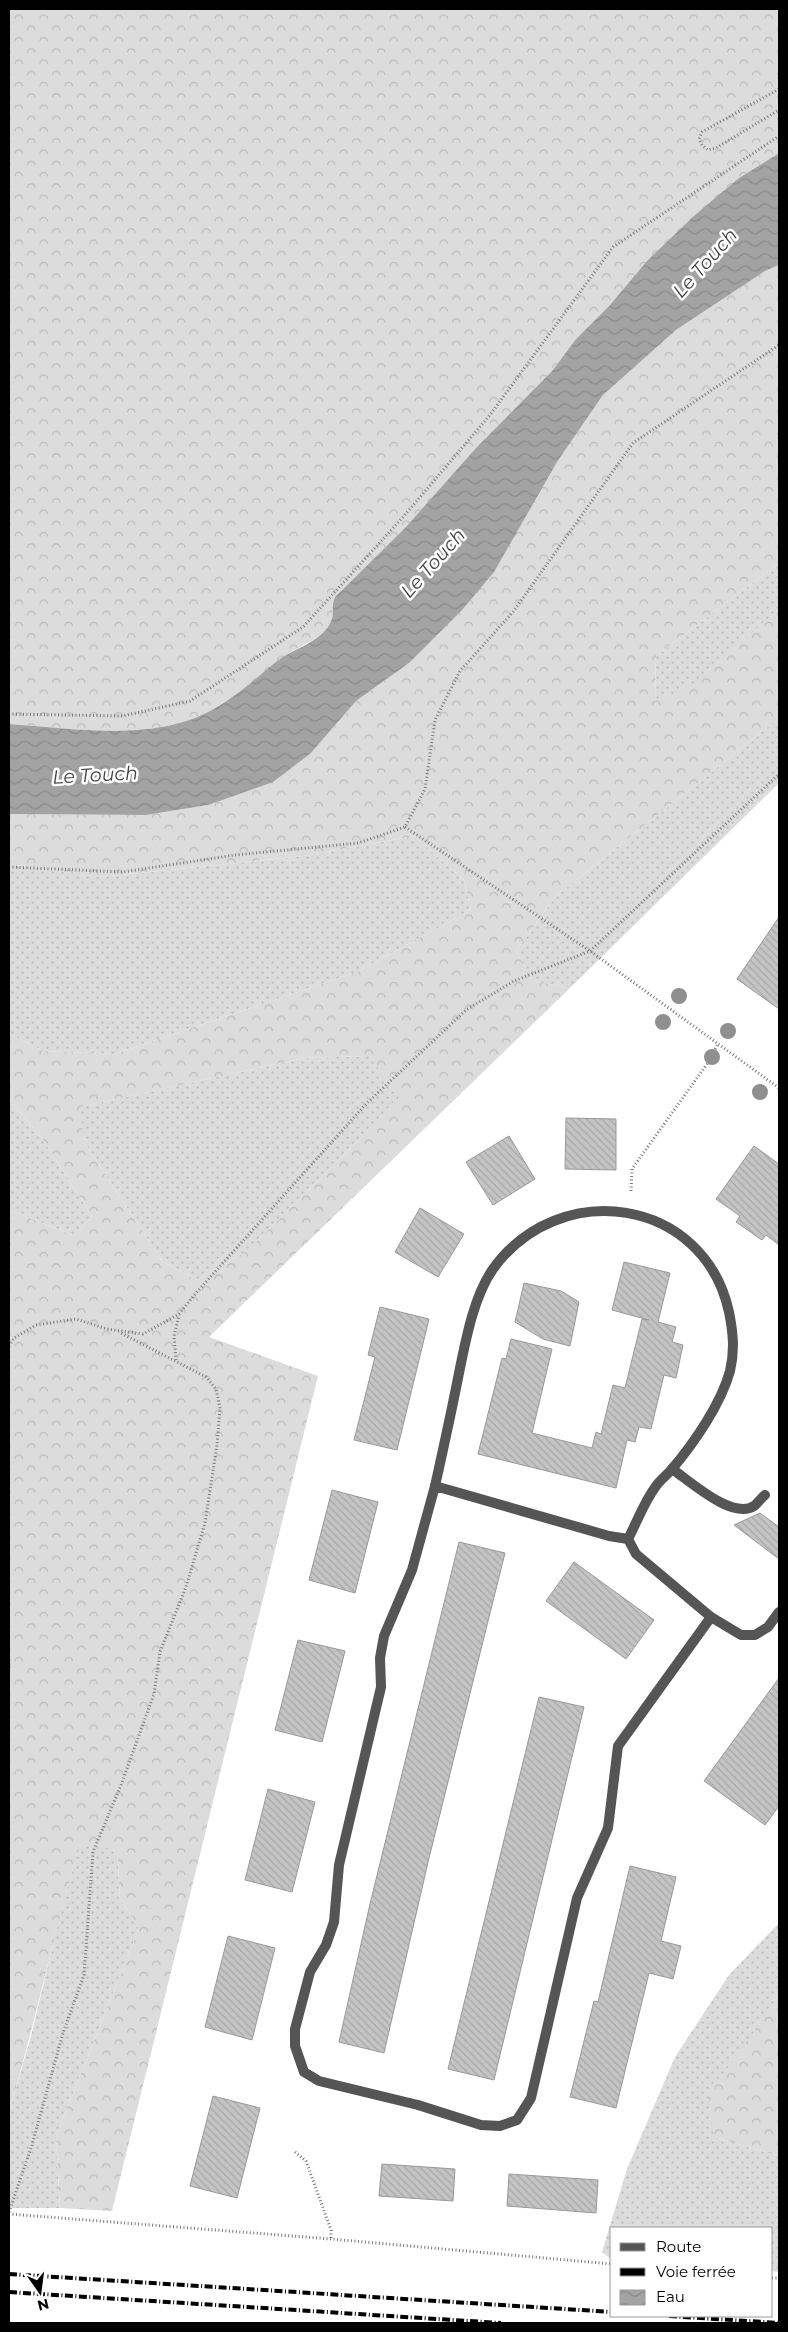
<svg xmlns="http://www.w3.org/2000/svg" width="788" height="2332" font-family="Montserrat,sans-serif">
  <style>
    .grass { fill: url(#grass-dots) }
    .forest { fill: url(#forest-crowns); fill-rule: evenodd }
    .water { fill: url(#water-waves) }
    .building { fill: url(#building-back-hatch); stroke: #999 }
    .lines { fill: none; stroke-linecap: round; stroke-linejoin: round }
    .path { stroke: #777; stroke-width: 3; stroke-dasharray: 1 2.5; stroke-linecap: butt }
    .lane { stroke: #555; stroke-width: 10 }
    .street { stroke: #555; stroke-width: 10 }
    .rail { stroke: #000; stroke-width: 4; stroke-dasharray: 8 2.5 1 2.5; stroke-linecap: butt }
    .tree { fill: #8f8f8f }
    .labels { text-anchor: middle; dominant-baseline: central; stroke-width: 5; stroke-linejoin: round; paint-order: stroke }
    .water-label { font-size: 19px; font-style: italic; fill: #444; stroke: #fff }
  </style>
  <defs>
    <pattern id="grass-dots" width="8" height="8" patternUnits="userSpaceOnUse" patternTransform="scale(1.25)"><rect width="8" height="8" fill="#dcdcdc"/><path d="M2 2h.1M6 6h.1" fill="none" stroke="#bbb" stroke-width="1.8" stroke-linecap="round"/></pattern>
    <pattern id="forest-crowns" width="20" height="18" patternUnits="userSpaceOnUse" patternTransform="scale(1.25)"><rect width="20" height="18" fill="#dcdcdc"/><path d="M2 6a3 3 0 1 1 6 0M12 15a3 3 0 1 1 6 0" fill="none" stroke="#bbb"/></pattern>
    <pattern id="water-waves" width="16" height="10" patternUnits="userSpaceOnUse" patternTransform="scale(1.25)"><rect width="16" height="10" fill="#a3a3a3"/><path d="M0 5q4-4 8 0t8 0" fill="none" stroke="#8b8b8b"/></pattern>
    <pattern id="building-back-hatch" width="6" height="6" patternUnits="userSpaceOnUse" patternTransform="scale(1.25)"><rect width="6" height="6" fill="#c4c4c4"/><path d="M-1 5l2 2M0 0l6 6M5-1l2 2" fill="none" stroke="#a7a7a7"/></pattern>
  </defs>
  <rect width="100%" height="100%" fill="#fff"/>
  <g class="grass">
    <path d="M779 563V609L694 684 655 702 656 656Z"/>
    <path d="M779 718V783L570 988 533 981 516 951 555 897Z"/>
    <path d="M414 836 464 880 471 910 357 972 115 1054 44 1051 9 1034V864L100 877 304 856Z"/>
    <path d="M370 1056 399 1097 355 1144 248 1250 197 1280 162 1261 84 1142 79 1107 304 1058Z"/>
    <path d="M9 1099 44 1141 92 1216 75 1236 9 1210Z"/>
    <path d="M80 1843 117 1851 120 1899 139 1928 56 2136 60 2208H9V2112L31 2036 61 1911Z"/>
    <path d="M779 1923V1992L714 2137 779 2156V2272L772 2271V2228H612L610 2258 602 2252 627 2169 675 2057 729 1975Z"/>
  </g>
  <g class="forest">
    <path d="M9 9H779V153L739 178 610 305 576 339 552 371 476 448 404 529 335 597C331 606 334 612 332 619 327 635 311 641 298 648 288 653 280 661 271 668 250 683 230 700 208 712 150 742 72 728 9 724Z"/>
    <path d="M779 265V563L656 656 655 701 694 683 779 609V718L555 897 516 951 533 981 570 988 209 1337 318 1376 112 2211 60 2208 56 2136 139 1928 120 1899 117 1851 80 1844C54 1933 35 2023 9 2112V1210L75 1236 92 1216 44 1141 9 1099V1034L44 1051 115 1054 357 972 471 910 464 880 414 836 304 856 99 877 9 864V814L146 815 208 805 311 753 356 701 409 663 557 462 603 395 676 330 765 271ZM370 1056 398 1097 355 1144 248 1250 197 1280 162 1261 84 1142 80 1107 304 1058Z"/>
    <path d="M779 1992V2156L714 2137 708 2095 773 2005Z"/>
  </g>
  <path class="water" d="M779 153V265L765 271 676 330 603 395 557 462 494 572 462 610 409 663 356 701 311 753 273 782 208 805 146 815 9 814V724C72 728 150 742 208 712 233 699 254 680 276 662 293 648 324 642 332 619 334 612 331 606 335 597L404 529 476 448 552 371 576 339 610 305 648 260 695 215 739 178Z"/>
  <g class="building">
    <path d="M779 917V1009L737 979Z"/>
    <path d="M566 1118 616 1119V1170L565 1169Z"/>
    <path d="M509 1136 535 1179 493 1205 466 1162Z"/>
    <path d="M754 1146 779 1164V1245L766 1235 762 1240 736 1222 740 1216 716 1199Z"/>
    <path d="M420 1208 464 1234 438 1277 395 1252Z"/>
    <path d="M624 1262 670 1273 658 1322 676 1327 672 1342 683 1345 676 1378 664 1375 651 1429 639 1427 635 1442 627 1440 616 1488 478 1454 502 1358 506 1359 511 1339 552 1349 532 1433 592 1448 596 1432 601 1434 613 1385 625 1388 642 1319 649 1320 612 1310Z"/>
    <path d="M524 1283 561 1291 579 1302 570 1346 543 1339 515 1322Z"/>
    <path d="M380 1307 429 1319 397 1450 354 1440 375 1357 368 1355Z"/>
    <path d="M332 1490 378 1502 355 1593 309 1580Z"/>
    <path d="M760 1513 779 1527V1559L734 1525Z"/>
    <path d="M459 1542 505 1553 429 1858 384 2053 339 2042 370 1904Z"/>
    <path d="M574 1562 654 1620 626 1659 546 1601Z"/>
    <path d="M298 1640 345 1651 322 1742 275 1730Z"/>
    <path d="M779 1678V1806L765 1825 704 1781Z"/>
    <path d="M539 1697 584 1707 494 2080 448 2069Z"/>
    <path d="M268 1789 315 1802 292 1892 245 1880Z"/>
    <path d="M630 1866 676 1877 661 1941 681 1946 673 1979 649 1973 616 2108 570 2097 594 2001 598 2002Z"/>
    <path d="M228 1936 275 1948 252 2040 205 2027Z"/>
    <path d="M213 2096 260 2108 237 2198 190 2186Z"/>
    <path d="M382 2164 455 2169 453 2201 379 2196Z"/>
    <path d="M509 2174 598 2180 596 2213 507 2206Z"/>
  </g>
  <g class="lines">
    <g class="path">
      <path d="M779 89 702 132 699 139 702 145 708 150 716 148 779 110"/>
      <path d="M9 714 122 716 190 701 303 627 404 516 490 415 613 247 779 136"/>
      <path d="M405 827 590 951 779 1088"/>
      <path d="M9 867 123 872 235 855 358 843 405 827 425 789 435 720 460 671 513 612 633 443 779 345"/>
      <path d="M631 1191 632 1169 707 1064 718 1044"/>
      <path d="M9 1346 14 1338 36 1325 76 1319 107 1329 143 1334 179 1314 196 1293 366 1104 466 1010 514 981 590 951 779 774"/>
      <path d="M176 1360 174 1336 179 1315"/>
      <path d="M9 1660V1668"/>
      <path d="M295 2152 306 2161 331 2230V2239"/>
      <path d="M9 2212 32 2145 63 2033 84 1975 93 1852 121 1785 154 1694 160 1652 186 1587 205 1523 217 1445 220 1408 216 1389 206 1377 119 1332"/>
      <path d="M9 2214 331 2239 612 2264"/>
      <path d="M772 2278H779"/>
    </g>
    <path class="lane" d="M672 1469C690 1481 732 1520 754 1506 758 1503 761 1498 765 1495"/>
    <g class="street">
      <path d="M435 1486C443 1450 451 1414 458 1378 465 1344 473 1297 493 1269 559 1177 704 1197 729 1312 733 1332 735 1350 730 1371 721 1404 694 1443 672 1469 667 1475 660 1480 656 1486 644 1502 637 1522 628 1539"/>
      <path d="M628 1539 609 1536 435 1486 412 1570 384 1636 380 1658 381 1687 339 1865 334 1922 326 1945 310 1972 295 2029V2046L304 2072 319 2081 418 2105 481 2125 500 2126 517 2120 531 2098 577 1898 608 1828 618 1746 711 1617"/>
      <path d="M628 1539 636 1554 711 1617 741 1635H755L768 1627 779 1612"/>
    </g>
    <g class="rail">
      <path d="M9 2274 612 2312"/>
      <path d="M9 2292 501 2323"/>
      <path d="M669 2316 779 2323"/>
    </g>
  </g>
  <g class="tree">
    <circle cx="679" cy="996" r="8"/>
    <circle cx="663" cy="1022" r="8"/>
    <circle cx="728" cy="1031" r="8"/>
    <circle cx="712" cy="1057" r="8"/>
    <circle cx="760" cy="1092" r="8"/>
  </g>
  <g class="labels">
    <g class="water-label">
      <text transform="translate(705 263) rotate(-48)">Le Touch</text>
      <text transform="translate(433 563) rotate(-48)">Le Touch</text>
      <text transform="translate(95 775) rotate(-3)">Le Touch</text>
    </g>
  </g>
  <rect width="788" height="2332" fill="none" stroke="#000000" stroke-width="20"/>
  <rect x="610" y="2227" width="162" height="90" fill="#ffffff" stroke="#999999"/>
  <rect x="620" y="2243" width="25" height="8" fill="#555555" stroke="#999999"/>
  <text x="656" y="2252" font-size="15" fill="#000000">Route</text>
  <rect x="620" y="2268" width="25" height="8" fill="#000000" stroke="#999999"/>
  <text x="656" y="2277" font-size="15" fill="#000000">Voie ferrée</text>
  <rect x="620" y="2290" width="25" height="15" fill="url(#water-waves)" stroke="#999999"/>
  <text x="656" y="2302" font-size="15" fill="#000000">Eau</text>
  <g transform="translate(40 2292) rotate(166)" stroke="#ffffff" stroke-width="4" paint-order="stroke">
  <path d="M0-4L9 19L0 12L-9 19Z" fill="#000000"/>
  <text y="-8" font-size="14" font-weight="bold" text-anchor="middle" fill="#000000">N</text>
  </g>
</svg>
